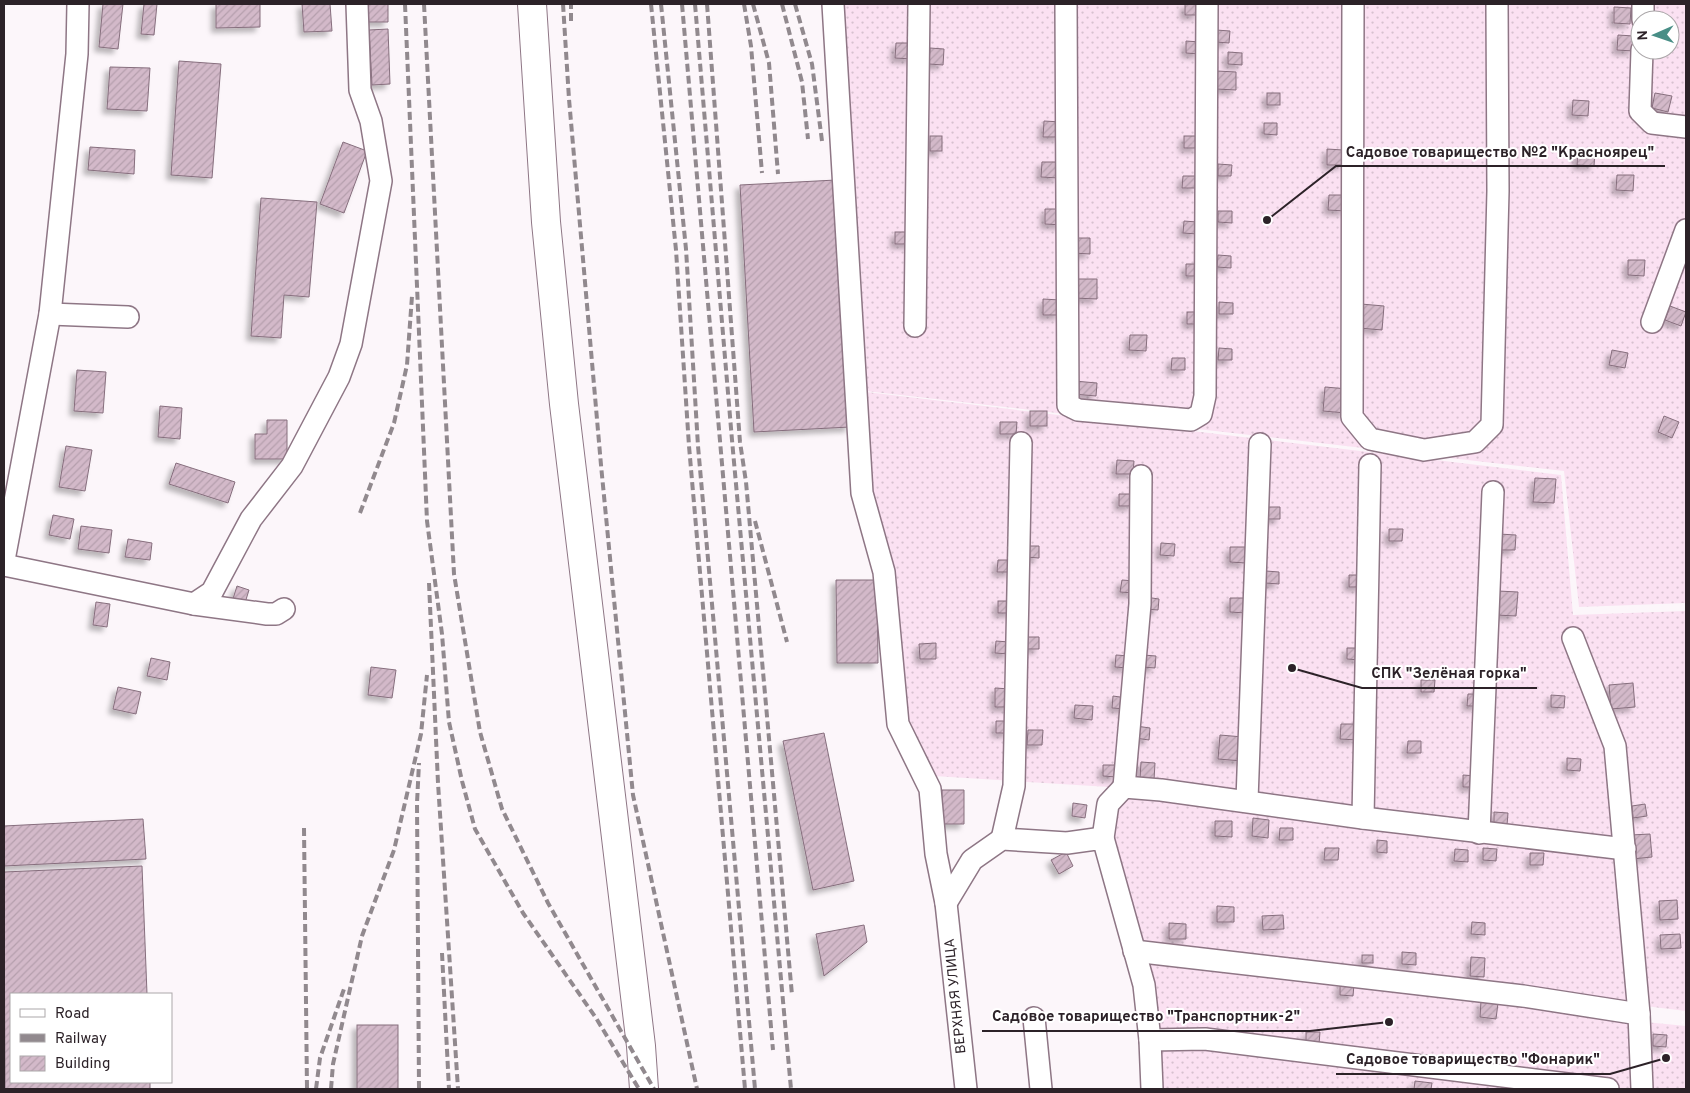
<svg xmlns="http://www.w3.org/2000/svg" width="1690" height="1093" font-family="Overpass,sans-serif">
  <style>
    .grass { fill: url(#grass-dots); fill-rule: evenodd }
    .building { fill: url(#building-hatch); stroke: #866e7d; filter: url(#shadow) }
    .lines { fill: none; stroke-linecap: round; stroke-linejoin: round }
    .minor-casing { stroke: #8e7685; stroke-width: 24 }
    .highway-casing { stroke: #8e7685; stroke-width: 30 }
    .minor { stroke: #fff; stroke-width: 21 }
    .highway { stroke: #fff; stroke-width: 28 }
    .rail { stroke: #91898e; stroke-width: 4; stroke-dasharray: 8 4; stroke-linecap: butt }
    .labels { text-anchor: middle; dominant-baseline: central; stroke-width: 4; stroke-linejoin: round; paint-order: stroke }
    .street-label { font-size: 14px; fill: #2c2228; stroke: #fff }
    .leader { fill: none; stroke: #2c2228; stroke-width: 2 }
    .callout-dot { fill: #2c2228; stroke: #fff; stroke-width: 2 }
    .callout-label { font-size: 15px; text-anchor: middle; font-weight: bold; fill: #2c2228; stroke: #fff; stroke-width: 4; stroke-linejoin: round; paint-order: stroke }
  </style>
  <defs>
    <pattern id="grass-dots" width="8" height="8" patternUnits="userSpaceOnUse" patternTransform="scale(1.25)"><rect width="8" height="8" fill="#fbe1f2"/><path d="M2 2h.1M6 6h.1" fill="none" stroke="#d7c1d0" stroke-width="1.8" stroke-linecap="round"/></pattern>
    <pattern id="building-hatch" width="6" height="6" patternUnits="userSpaceOnUse" patternTransform="scale(1.25)"><rect width="6" height="6" fill="#d3b9c9"/><path d="M-1 1l2-2M0 6l6-6M5 7l2-2" fill="none" stroke="#b59fad"/></pattern>
    <filter id="shadow"><feDropShadow dx="-4.5" dy="4.5" stdDeviation="2.5" flood-color="#0004"/></filter>
  </defs>
  <rect width="100%" height="100%" fill="#fcf6fa"/>
  <g class="grass">
    <path d="M836 4H1686V603L1579 607 1564 471 857 390ZM1640 20H1670V50H1640Z"/>
    <path d="M858 391 1561 475 1573 615 1686 611V1011L1138 944 1111 825 1109 787 934 776 902 721 869 491Z"/>
    <path d="M1147 960 1617 1015 1636 1030 1639 1089H1155Z"/>
    <path d="M1645 1022 1686 1026V1089H1648Z"/>
  </g>
  <g class="building">
    <path d="M103 4H123L118 49 99 47Z"/>
    <path d="M144 4H157L154 35 141 34Z"/>
    <path d="M216 4H260V27L216 28Z"/>
    <path d="M302 4H330L332 31 304 32Z"/>
    <path d="M366 4H388V22H367Z"/>
    <rect x="1185" y="4" width="13" height="11"/>
    <path d="M1614 7 1631 8 1630 24 1614 23Z"/>
    <path d="M388 29 390 84 372 85 369 30Z"/>
    <path d="M1216 30 1230 31 1229 43 1216 42Z"/>
    <path d="M1618 35 1634 36 1633 51 1617 50Z"/>
    <path d="M1186 41 1200 42 1199 54 1186 53Z"/>
    <path d="M896 43H913L912 59 895 58Z"/>
    <path d="M930 48 944 49 943 65 929 64Z"/>
    <path d="M1228 52 1242 53V65L1228 64Z"/>
    <path d="M179 61 221 64 212 178 171 175Z"/>
    <path d="M110 67 150 68 147 111 107 109Z"/>
    <path d="M1217 71 1236 72V90L1216 89Z"/>
    <rect x="1267" y="93" width="13" height="12"/>
    <path d="M1655 93 1672 96 1668 112 1652 108Z"/>
    <path d="M1573 100 1589 101 1588 116 1572 115Z"/>
    <path d="M1044 121 1061 122 1060 137H1043Z"/>
    <path d="M1264 123H1277V135L1264 134Z"/>
    <rect x="930" y="136" width="12" height="15"/>
    <rect x="1184" y="136" width="14" height="12"/>
    <path d="M343 142 367 151 344 213 320 204Z"/>
    <path d="M90 147 135 150 134 174 88 170Z"/>
    <path d="M1327 149 1343 150V165H1327Z"/>
    <path d="M1578 150 1595 151 1594 166 1577 165Z"/>
    <path d="M1042 162H1058V178L1041 177Z"/>
    <path d="M1218 164 1232 165 1231 176H1218Z"/>
    <path d="M1617 175H1634L1633 191 1616 190Z"/>
    <path d="M1183 176H1196V188H1182Z"/>
    <path d="M836 180 850 427 754 432 740 185Z"/>
    <path d="M1329 195H1345V211L1328 210Z"/>
    <path d="M261 198 317 202 309 297 284 295 281 338 251 336Z"/>
    <path d="M1045 209H1062V225L1045 224Z"/>
    <path d="M1218 211H1232V223L1218 222Z"/>
    <path d="M1184 221 1197 222V234L1183 233Z"/>
    <rect x="895" y="232" width="17" height="12"/>
    <path d="M1074 238H1090V254L1073 253Z"/>
    <path d="M1218 255 1231 256V268L1217 267Z"/>
    <path d="M1628 260H1645L1644 276 1628 275Z"/>
    <path d="M1186 264H1200L1199 276H1186Z"/>
    <path d="M1074 279H1097V299L1074 298Z"/>
    <path d="M1043 299 1060 300V315H1043Z"/>
    <path d="M1219 302 1233 303V314H1219Z"/>
    <path d="M1361 304 1384 306 1382 330 1359 328Z"/>
    <path d="M1670 306 1686 312 1681 326 1665 320Z"/>
    <rect x="1187" y="312" width="13" height="12"/>
    <path d="M1130 335H1147L1146 351 1129 350Z"/>
    <path d="M1219 348 1232 349V360H1218Z"/>
    <path d="M1612 350 1628 353 1625 368 1609 365Z"/>
    <path d="M1172 358H1185V370H1171Z"/>
    <path d="M77 370 106 372 103 413 74 411Z"/>
    <path d="M1074 381 1097 383 1096 396 1073 394Z"/>
    <path d="M1325 387 1348 389 1346 413 1323 411Z"/>
    <path d="M160 406 182 408 180 439 158 437Z"/>
    <rect x="1030" y="411" width="17" height="15"/>
    <path d="M1664 416 1679 422 1672 438 1658 432Z"/>
    <path d="M267 420H287V459H255V434H267Z"/>
    <path d="M1000 422H1017L1016 434H1000Z"/>
    <path d="M66 446 92 450 85 491 59 487Z"/>
    <path d="M1117 460 1134 461 1133 474H1116Z"/>
    <path d="M176 463 235 482 228 503 169 484Z"/>
    <path d="M1535 478 1556 479 1554 503 1533 502Z"/>
    <path d="M1119 494H1133L1132 506H1119Z"/>
    <path d="M1267 507H1280V519H1266Z"/>
    <path d="M53 515 74 519 70 539 49 535Z"/>
    <path d="M81 526 112 530 109 553 78 549Z"/>
    <path d="M1389 529H1403L1402 541H1389Z"/>
    <path d="M1499 534 1516 535 1515 550H1499Z"/>
    <path d="M128 539 152 543 150 560 125 557Z"/>
    <path d="M1161 543 1175 544 1174 556 1160 555Z"/>
    <path d="M1026 546H1039V558L1026 557Z"/>
    <path d="M1230 547H1246V563L1230 562Z"/>
    <path d="M998 560H1011V572H997Z"/>
    <path d="M1266 571 1279 572V584L1265 583Z"/>
    <path d="M1349 575H1363L1362 587H1349Z"/>
    <path d="M836 580H877L878 663H837Z"/>
    <path d="M1122 580 1135 581 1134 593 1120 592Z"/>
    <path d="M237 586 249 590 244 606 232 602Z"/>
    <path d="M1498 591 1518 592 1516 616 1496 615Z"/>
    <path d="M1145 597 1159 599 1158 610 1144 609Z"/>
    <path d="M1230 598H1246V613L1230 612Z"/>
    <rect x="998" y="601" width="14" height="12"/>
    <path d="M96 602 110 604 107 627 93 625Z"/>
    <path d="M1026 637H1039V649H1025Z"/>
    <path d="M996 641 1009 642V654L995 653Z"/>
    <path d="M936 643V659H920L919 644Z"/>
    <path d="M1347 648H1361L1360 660 1347 659Z"/>
    <path d="M1116 655 1130 656 1128 668 1115 667Z"/>
    <path d="M1143 655 1156 656 1155 668 1142 667Z"/>
    <path d="M151 658 170 662 167 680 147 676Z"/>
    <path d="M371 667 396 670 392 698 368 695Z"/>
    <path d="M1421 680H1435L1434 692H1421Z"/>
    <path d="M1633 683 1635 707 1611 709 1609 685Z"/>
    <path d="M118 687 141 692 136 714 113 709Z"/>
    <path d="M995 688 1010 689V707H995Z"/>
    <path d="M1468 694H1481V706H1467Z"/>
    <path d="M1551 695 1565 696 1564 708 1551 707Z"/>
    <path d="M1113 696 1127 698 1126 709 1112 708Z"/>
    <path d="M1075 705 1093 706 1092 720 1074 718Z"/>
    <path d="M996 721H1010L1009 733H996Z"/>
    <path d="M1341 724H1357V740L1340 739Z"/>
    <path d="M1136 726 1150 728 1149 740 1135 738Z"/>
    <path d="M1028 730H1043L1042 745H1027Z"/>
    <path d="M824 733 854 881 813 890 783 741Z"/>
    <path d="M1220 735 1243 737 1242 761 1218 759Z"/>
    <path d="M1408 741H1421V753H1407Z"/>
    <path d="M1567 758 1581 759 1580 771 1567 770Z"/>
    <path d="M1141 762 1155 763 1154 780 1140 779Z"/>
    <path d="M1103 765H1117L1116 777 1103 776Z"/>
    <path d="M1463 775 1477 776 1476 787H1463Z"/>
    <path d="M942 790H964V824H941Z"/>
    <path d="M1073 803 1087 805 1085 818 1072 816Z"/>
    <path d="M1645 804 1647 816 1633 818 1632 806Z"/>
    <path d="M1494 812 1508 813 1507 825 1494 824Z"/>
    <path d="M1253 818 1269 820 1268 838 1252 836Z"/>
    <path d="M143 819 146 859 4 866V826Z"/>
    <path d="M1215 821H1232V837L1215 836Z"/>
    <path d="M1280 828H1293V840H1279Z"/>
    <path d="M1650 834 1652 857 1632 859 1631 835Z"/>
    <path d="M1377 840 1387 841V853L1377 852Z"/>
    <path d="M1325 848H1339L1338 860H1324Z"/>
    <path d="M1483 848 1497 849 1496 861 1483 860Z"/>
    <path d="M1455 849 1468 850V862L1454 861Z"/>
    <path d="M1066 852 1073 866 1059 874 1051 860Z"/>
    <path d="M1530 853H1544L1543 865H1530Z"/>
    <path d="M142 866 147 994H11V1082H150V1089H5L4 872Z"/>
    <path d="M1677 900 1678 919 1660 920 1659 901Z"/>
    <path d="M1217 906 1234 907V922H1217Z"/>
    <path d="M1283 915 1284 929 1263 930 1262 916Z"/>
    <path d="M1472 922 1485 923V935L1471 934Z"/>
    <path d="M1169 923 1186 924V939H1169Z"/>
    <path d="M864 925 867 942 824 976 816 934Z"/>
    <path d="M1680 934 1681 948 1661 949 1660 935Z"/>
    <path d="M1402 952 1416 953V965L1402 964Z"/>
    <rect x="1362" y="955" width="11" height="8"/>
    <path d="M1471 957 1485 958 1484 977 1470 976Z"/>
    <path d="M1340 983 1354 984 1353 996 1340 995Z"/>
    <path d="M1481 1001 1498 1003 1496 1019 1480 1017Z"/>
    <rect x="357" y="1025" width="41" height="64"/>
    <path d="M1306 1032H1320L1319 1044H1306Z"/>
    <path d="M1653 1034 1667 1035 1666 1047 1653 1046Z"/>
    <path d="M1415 1081 1432 1083 1431 1089H1414Z"/>
  </g>
  <g class="lines">
    <g class="minor-casing">
      <g id="minor">
        <path d="M833 4 862 493 884 572 898 724 930 789 936 854 946 903 966 1089"/>
        <path d="M1066 4 1068 405 1078 410 1191 420 1201 414 1205 396 1207 4"/>
        <path d="M1353 4 1352 417 1370 439 1424 450 1475 442 1492 425 1498 191 1497 4"/>
        <path d="M1643 4V20"/>
        <path d="M1642 50 1640 111 1652 123 1686 127"/>
        <path d="M50 314 128 317"/>
        <path d="M1652 322 1686 230"/>
        <path d="M915 326 919 4"/>
        <path d="M4 560 50 314 77 54 78 4"/>
        <path d="M4 565 194 604 267 614H276L284 609"/>
        <path d="M194 604 212 592 251 519 292 466 339 377 351 344 381 181 371 121 360 90 357 4"/>
        <path d="M1573 638 1615 746 1639 1014 1642 1089"/>
        <path d="M1124 787 1140 604 1141 476"/>
        <path d="M1247 800 1260 444"/>
        <path d="M1363 818 1370 465"/>
        <path d="M1479 833 1493 492"/>
        <path d="M1103 838 1108 804 1124 787 1161 790 1363 818 1625 849"/>
        <path d="M1002 839 1014 786 1021 443"/>
        <path d="M946 903 972 860 1002 839 1067 843 1103 838 1144 985 1150 1040 1152 1089"/>
        <path d="M1134 951 1523 996 1639 1014"/>
        <path d="M1034 1018 1041 1089"/>
        <path d="M1150 1040 1205 1039 1608 1089"/>
      </g>
    </g>
    <g class="highway-casing">
      <path id="highway" d="M532 4 546 222 564 404 641 1046 644 1089"/>
    </g>
    <use href="#minor" class="minor"/>
    <use href="#highway" class="highway"/>
    <g class="rail">
      <path d="M405 4 427 521 442 634 449 722 462 781 475 829 523 913 596 1018 639 1089"/>
      <path d="M424 4 454 574 480 732 502 809 548 903 654 1089"/>
      <path d="M563 4 569 99 601 465 633 795 697 1089"/>
      <path d="M651 4 676 250 689 446 745 1089"/>
      <path d="M661 4 686 249 698 446 755 1089"/>
      <path d="M682 4 773 1050"/>
      <path d="M695 4 732 440 791 1089"/>
      <path d="M707 4 740 442 746 482 792 995"/>
      <path d="M744 4 751 46 762 173"/>
      <path d="M753 4 769 63 778 174"/>
      <path d="M782 4 802 82 808 139"/>
      <path d="M795 4 812 64 822 141"/>
      <path d="M571 21V4"/>
      <path d="M360 513 394 423 407 365 412 296"/>
      <path d="M755 521 787 642"/>
      <path d="M429 583 438 783 458 1089"/>
      <path d="M304 828 307 1089"/>
      <path d="M442 953 449 1089"/>
      <path d="M316 1089 320 1058 345 986"/>
      <path d="M331 1089 333 1064 362 936 394 850 421 734 427 675"/>
      <path d="M419 1089 417 803 419 763"/>
    </g>
  </g>
  <g class="labels">
    <g class="street-label">
      <text transform="translate(956 996) rotate(-96)">ВЕРХНЯЯ УЛИЦА</text>
    </g>
  </g>
  <path class="leader" d="M1267 220L1336 166H1665M1292 668L1362 688H1537M1389 1022L1310 1031H982M1666 1058L1610 1074H1336"/>
  <g class="callout-dot">
    <circle cx="1267" cy="220" r="5"/>
    <circle cx="1292" cy="668" r="5"/>
    <circle cx="1389" cy="1022" r="5"/>
    <circle cx="1666" cy="1058" r="5"/>
  </g>
  <g class="callout-label">
    <text x="1500" y="157">Садовое товарищество №2 "Красноярец"</text>
    <text x="1449" y="678">СПК "Зелёная горка"</text>
    <text x="1146" y="1021">Садовое товарищество "Транспортник-2"</text>
    <text x="1473" y="1064">Садовое товарищество "Фонарик"</text>
  </g>
  <rect width="1690" height="1093" fill="none" stroke="#2c2228" stroke-width="10"/>
  <rect x="10" y="993" width="162" height="90" fill="#ffffff" stroke="#aba7a9"/>
  <rect x="20" y="1009" width="25" height="8" fill="#ffffff" stroke="#aba7a9"/>
  <text x="55" y="1018" font-size="15" fill="#2c2228">Road</text>
  <rect x="20" y="1034" width="25" height="8" fill="#91898e" stroke="#aba7a9"/>
  <text x="55" y="1043" font-size="15" fill="#2c2228">Railway</text>
  <rect x="20" y="1056" width="25" height="15" fill="url(#building-hatch)" stroke="#aba7a9"/>
  <text x="55" y="1068" font-size="15" fill="#2c2228">Building</text>
  <g transform="translate(1655 35) rotate(268)"><circle r="24" fill="#ffffff" stroke="#aba7a9"/>
  <path d="M0-4L9 19L0 12L-9 19Z" fill="#488e86"/>
  <text y="-8" font-size="14" font-weight="bold" text-anchor="middle" fill="#2c2228">N</text>
  </g>
</svg>
